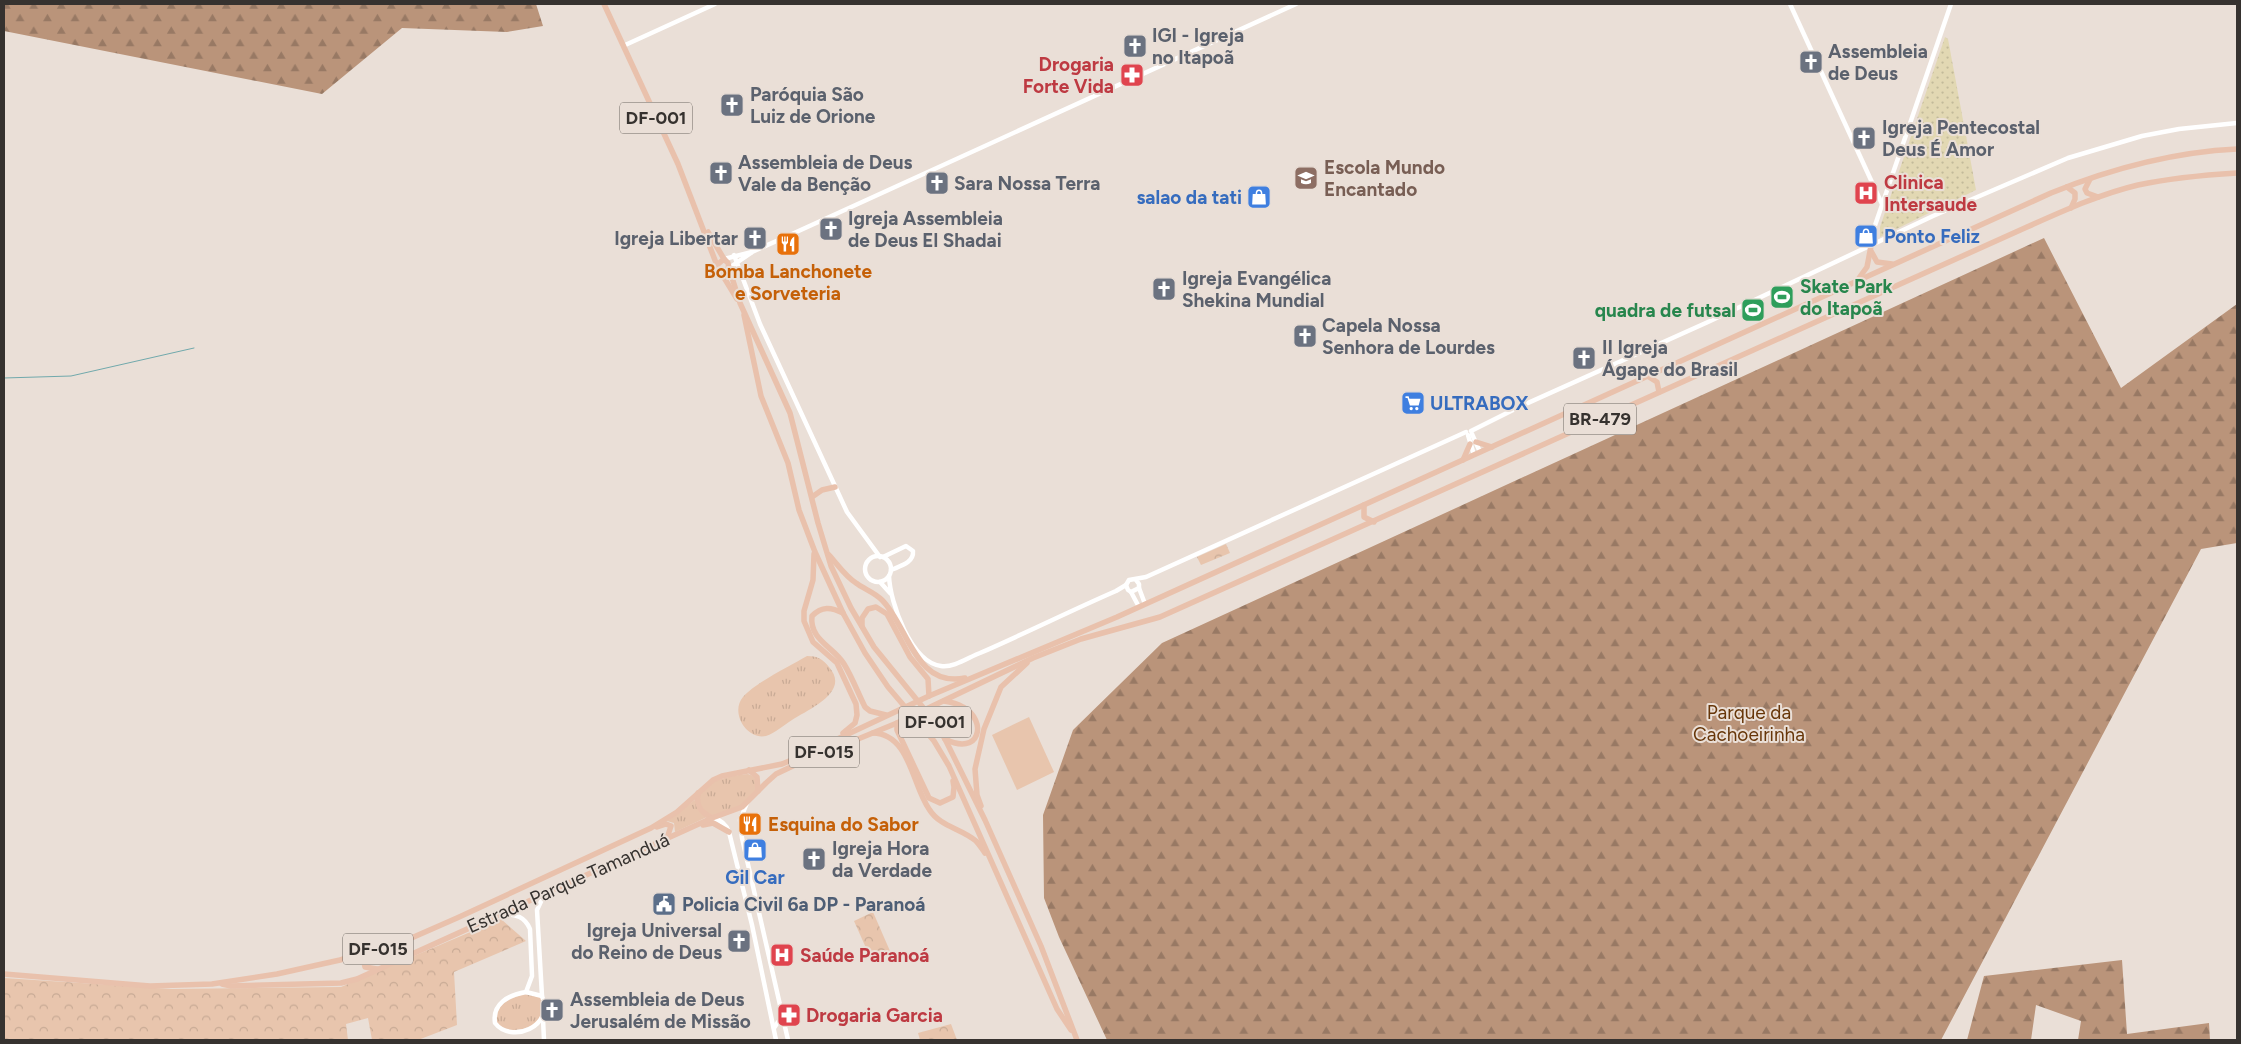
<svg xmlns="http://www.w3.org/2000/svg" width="2241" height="1044" font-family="Figtree,sans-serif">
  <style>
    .grass { fill: url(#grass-tufts) }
    .forest { fill: url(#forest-firs) }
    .sand { fill: url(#sand-dots) }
    .park { fill: url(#park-crowns) }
    .pitch { fill: #e8c5ad }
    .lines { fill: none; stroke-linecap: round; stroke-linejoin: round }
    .stream { stroke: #71a9ac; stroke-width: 1 }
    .minor { stroke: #fff; stroke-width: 4.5 }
    .major { stroke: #e9c1ac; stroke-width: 5.5 }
    .labels { text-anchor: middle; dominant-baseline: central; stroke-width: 4; stroke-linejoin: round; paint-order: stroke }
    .shield { fill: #eadfd7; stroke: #6c6661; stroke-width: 1 }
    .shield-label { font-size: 18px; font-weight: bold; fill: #36322f }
    .worship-label { font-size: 19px; font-weight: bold; fill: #5b616d; stroke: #eadfd7; text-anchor: start }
    .health-label { font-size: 19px; font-weight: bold; fill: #be3a42; stroke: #eadfd7; text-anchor: start }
    .education-label { font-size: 19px; font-weight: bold; fill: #785e54; stroke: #eadfd7; text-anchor: start }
    .shop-label { font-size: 19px; font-weight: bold; fill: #366cbe; stroke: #eadfd7; text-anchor: start }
    .food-label { font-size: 19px; font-weight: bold; fill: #c56008; stroke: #eadfd7 }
    .leisure-label { font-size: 19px; font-weight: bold; fill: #27864d; stroke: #eadfd7; text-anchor: start }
    .park-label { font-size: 19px; fill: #673609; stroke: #eadfd7 }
    .street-label { font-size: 19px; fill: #36322f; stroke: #eadfd7 }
    .service-label { font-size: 19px; font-weight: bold; fill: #4e5e75; stroke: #eadfd7; text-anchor: start }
  </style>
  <defs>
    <pattern id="grass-tufts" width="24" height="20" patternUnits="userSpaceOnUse" patternTransform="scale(1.25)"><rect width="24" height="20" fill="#e8c5ad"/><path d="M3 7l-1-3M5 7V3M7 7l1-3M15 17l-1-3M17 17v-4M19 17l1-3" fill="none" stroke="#c8aa95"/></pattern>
    <pattern id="forest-firs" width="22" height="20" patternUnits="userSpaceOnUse" patternTransform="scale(1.25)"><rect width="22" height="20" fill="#ba947a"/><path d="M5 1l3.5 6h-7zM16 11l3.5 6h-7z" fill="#987964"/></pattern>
    <pattern id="sand-dots" width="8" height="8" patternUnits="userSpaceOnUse" patternTransform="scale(1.25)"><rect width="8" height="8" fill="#e2d8b3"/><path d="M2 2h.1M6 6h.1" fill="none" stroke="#c2ba9a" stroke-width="1.8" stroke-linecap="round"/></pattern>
    <pattern id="park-crowns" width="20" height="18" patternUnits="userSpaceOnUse" patternTransform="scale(1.25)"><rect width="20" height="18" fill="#e8c5ad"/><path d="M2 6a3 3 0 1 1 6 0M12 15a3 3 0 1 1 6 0" fill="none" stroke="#c8aa95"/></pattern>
  </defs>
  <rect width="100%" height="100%" fill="#eadfd7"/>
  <g class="grass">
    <path d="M807 656C817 656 823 659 829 667 851 692 809 709 792 720 784 725 775 733 766 736 746 740 730 712 743 697 755 683 790 666 807 656Z"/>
    <path d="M748 774C754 776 757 779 757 786 757 804 726 811 713 816L701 809C700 805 699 801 699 797 702 780 735 775 748 774Z"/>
    <path d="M696 799 707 817 675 832 674 823 667 821Z"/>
    <path d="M525 994 540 997 543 1003V1016C530 1029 521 1031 503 1030L496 1022C494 1004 511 998 525 994Z"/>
  </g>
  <g class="forest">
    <path d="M4 4H536L543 26 507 32 402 28 322 94 4 31Z"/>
    <path d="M2044 238 2121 388 2237 304V543L2201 549 1941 1040H1107L1059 937 1044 898 1043 815 1073 730 1162 643Z"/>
    <path d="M2122 960 2127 1034 2209 1023 2210 1040H2078L2081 1021 2036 1005 2031 1040H1967L1984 976Z"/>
  </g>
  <path class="sand" d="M1945 37 1948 39 1976 190 1880 237V227Z"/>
  <g class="park">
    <path d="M1226 544 1230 553 1201 565 1197 557Z"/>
    <path d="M873 912 890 951 870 957 854 921Z"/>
    <path d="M501 919 526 941 454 972 457 1025 418 1040H372L368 1018 346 1024 348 1040H4V978L171 989 341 987Z"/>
    <path d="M951 1024 957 1040H920L918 1033Z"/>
  </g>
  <path class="pitch" d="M1029 717 1054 772 1017 790 992 735Z"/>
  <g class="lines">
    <path class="stream" d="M4 378 71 376 194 348"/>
    <g class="minor">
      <path d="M1790 4 1882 204"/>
      <path d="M623 46 715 4"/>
      <path d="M1871 246V237L1951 4"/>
      <path d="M734 255 760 324 847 512 880 557"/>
      <path d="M724 259 752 252 792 234 1296 4"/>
      <path d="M729 268 751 253"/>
      <path d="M1471 431 1519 407 1708 322 1933 216 2068 158 2142 136 2179 129 2237 123"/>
      <path d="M1472 434 1480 452"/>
      <path d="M1468 435 1474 455"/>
      <circle cx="878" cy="569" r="13"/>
      <path d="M883 557 906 546 913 551C914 563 900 566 891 570"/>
      <path d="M889 576C890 603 911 662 941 666 954 668 969 657 980 653 1026 633 1070 611 1116 591L1126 585"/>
      <path d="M1136 580 1139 584V588L1131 592 1128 590 1126 585 1129 580 1146 577 1466 432"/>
      <path d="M880 582 890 593"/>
      <path d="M1139 588 1145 604"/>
      <path d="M1131 592 1139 607"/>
      <path d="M747 803 740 820 742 838 788 1040"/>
      <path d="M713 818C721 820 726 824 729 832L752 925 776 1040"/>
      <path d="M503 914C516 914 525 917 530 929L532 976 526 992"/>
      <path d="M526 992 542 996C555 1027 511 1044 495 1023 492 1003 509 995 526 992Z"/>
      <path d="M542 996 537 910 544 895"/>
      <path d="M543 1019 544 1040"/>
      <path d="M774 1028 778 1022 784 1025"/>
    </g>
    <g class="major">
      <path d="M604 4 678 164 718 268 723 271 729 268 728 263 724 259 717 265"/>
      <path d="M2090 179 2085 189 2087 193 2098 197"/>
      <path d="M2067 187 2075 193V199L2071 208"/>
      <path d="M708 232 724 259"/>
      <path d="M1871 251 1877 262 1892 264"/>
      <path d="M729 268 740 303 790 413 818 523 831 566 851 608 874 647 934 721 945 739 985 820 1041 946 1077 1040"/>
      <path d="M720 271 737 299"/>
      <path d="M1859 278 1867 267 1871 246"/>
      <path d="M744 315 761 396 788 463 799 510 815 552 843 613 865 653 888 687 934 741 949 766 1057 1009 1071 1030"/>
      <path d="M1649 377 1657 382 1659 392"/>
      <path d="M1476 442 1492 447"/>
      <path d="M1463 460 1470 444"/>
      <path d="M812 497 822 490 835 487"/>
      <path d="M1364 505V517L1374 522"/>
      <path d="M814 554 813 580 804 611V621L813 642 837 663 856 704 857 715 855 723 843 733"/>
      <path d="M829 555C838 565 845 576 856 583 864 589 874 592 882 600 908 626 915 688 965 678"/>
      <path d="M843 613C831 607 822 606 812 616 809 640 834 647 844 664 852 677 858 693 865 707L870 711 886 715"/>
      <path d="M862 626V618L868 609 876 607 887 614 910 657 928 679 929 696"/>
      <path d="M944 701C951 702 958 704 963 707 988 721 980 757 945 739"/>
      <path d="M897 723V730L929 798 940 803 953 797 954 787 953 781"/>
      <path d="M873 733C910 734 912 785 929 809 940 827 961 828 976 841 979 844 982 849 985 853"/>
      <path d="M749 770 757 777 758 791"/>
      <path d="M698 793C696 807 701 812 712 818"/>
      <path d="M981 806 977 795 975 769 984 729 1001 687 1027 663"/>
      <path d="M703 825 713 823 729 832"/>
      <path d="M657 827 666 824 671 826 667 838"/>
      <path d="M369 953 364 962 365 967 377 969"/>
      <path d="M4 974 150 986 212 984 277 974 340 960 400 943 457 918 651 828 677 812 713 780 722 776 782 764 799 757 929 696 1117 617 2051 193C2110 169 2174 152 2237 149"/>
      <path d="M222 984 231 986 341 983 357 979 712 818 742 807 766 783 776 774 797 764 897 723 1033 658 1081 639 1160 617 2027 227C2063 211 2100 194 2138 185 2171 178 2204 175 2237 173"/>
    </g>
  </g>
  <defs>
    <g id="church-square" transform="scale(1.25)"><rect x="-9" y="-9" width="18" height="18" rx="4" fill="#6b7280" stroke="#eadfd7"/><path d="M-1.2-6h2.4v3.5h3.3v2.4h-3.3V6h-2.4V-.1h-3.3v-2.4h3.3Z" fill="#fff"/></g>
    <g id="pharmacy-square" transform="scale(1.25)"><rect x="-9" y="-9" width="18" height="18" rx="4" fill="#e0444e" stroke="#eadfd7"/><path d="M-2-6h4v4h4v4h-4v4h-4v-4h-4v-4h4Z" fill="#fff"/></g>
    <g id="school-square" transform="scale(1.25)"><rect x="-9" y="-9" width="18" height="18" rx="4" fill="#8d6e63" stroke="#eadfd7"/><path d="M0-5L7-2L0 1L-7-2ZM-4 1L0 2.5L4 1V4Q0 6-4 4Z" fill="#fff"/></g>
    <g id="hospital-square" transform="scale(1.25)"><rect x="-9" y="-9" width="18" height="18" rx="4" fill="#e0444e" stroke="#eadfd7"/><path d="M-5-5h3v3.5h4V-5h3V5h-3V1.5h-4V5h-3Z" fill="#fff"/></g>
    <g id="shop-square" transform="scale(1.25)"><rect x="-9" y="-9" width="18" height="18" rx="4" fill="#3f7fe0" stroke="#eadfd7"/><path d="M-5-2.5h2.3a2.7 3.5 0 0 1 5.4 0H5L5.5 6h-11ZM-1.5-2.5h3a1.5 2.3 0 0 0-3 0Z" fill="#fff"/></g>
    <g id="restaurant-square" transform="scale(1.25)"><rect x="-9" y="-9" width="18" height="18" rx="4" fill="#e8710a" stroke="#eadfd7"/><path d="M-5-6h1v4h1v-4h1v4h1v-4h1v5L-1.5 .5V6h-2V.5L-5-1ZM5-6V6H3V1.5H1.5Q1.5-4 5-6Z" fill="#fff"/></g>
    <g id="stadium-square" transform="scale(1.25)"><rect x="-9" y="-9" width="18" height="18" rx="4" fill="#2e9e5b" stroke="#eadfd7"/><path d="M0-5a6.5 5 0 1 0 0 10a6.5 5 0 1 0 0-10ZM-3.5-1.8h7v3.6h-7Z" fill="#fff"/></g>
    <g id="supermarket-square" transform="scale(1.25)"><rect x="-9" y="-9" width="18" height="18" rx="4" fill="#3f7fe0" stroke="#eadfd7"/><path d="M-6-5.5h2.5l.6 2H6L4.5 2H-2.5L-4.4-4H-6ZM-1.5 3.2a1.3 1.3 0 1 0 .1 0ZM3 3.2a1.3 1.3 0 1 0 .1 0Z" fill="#fff"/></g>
    <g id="civic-square" transform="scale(1.25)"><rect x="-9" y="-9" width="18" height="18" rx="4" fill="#5c6f8a" stroke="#eadfd7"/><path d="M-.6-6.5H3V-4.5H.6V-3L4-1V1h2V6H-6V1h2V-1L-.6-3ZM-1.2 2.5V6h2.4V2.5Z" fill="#fff"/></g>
  </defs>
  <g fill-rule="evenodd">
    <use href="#church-square" x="1135" y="46"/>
    <use href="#church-square" x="1811" y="62"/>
    <use href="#pharmacy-square" x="1132" y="75"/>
    <use href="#church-square" x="732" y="105"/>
    <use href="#church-square" x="1864" y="138"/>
    <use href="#church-square" x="721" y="173"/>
    <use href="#school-square" x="1306" y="178"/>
    <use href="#church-square" x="937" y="183"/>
    <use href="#hospital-square" x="1866" y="193"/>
    <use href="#shop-square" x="1259" y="197"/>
    <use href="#church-square" x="831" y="229"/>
    <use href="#shop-square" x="1866" y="236"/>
    <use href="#church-square" x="755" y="238"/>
    <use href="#restaurant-square" x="788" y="244"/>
    <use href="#church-square" x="1164" y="289"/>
    <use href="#stadium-square" x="1782" y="297"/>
    <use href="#stadium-square" x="1753" y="310"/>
    <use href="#church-square" x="1305" y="336"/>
    <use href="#church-square" x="1584" y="358"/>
    <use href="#supermarket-square" x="1413" y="403"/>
    <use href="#restaurant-square" x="750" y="824"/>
    <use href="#shop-square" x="755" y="850"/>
    <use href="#church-square" x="814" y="859"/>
    <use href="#civic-square" x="664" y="904"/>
    <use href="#church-square" x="739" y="941"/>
    <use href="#hospital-square" x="782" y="955"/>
    <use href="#church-square" x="552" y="1010"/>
    <use href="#pharmacy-square" x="789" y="1015"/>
  </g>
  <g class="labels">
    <g class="shield">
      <rect x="620" y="102.5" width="72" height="31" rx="4"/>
      <rect x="1564" y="403.5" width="72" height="31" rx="4"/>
      <rect x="899" y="706.5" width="72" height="31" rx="4"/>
      <rect x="789" y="736.5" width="70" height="31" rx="4"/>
      <rect x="343" y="933.5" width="70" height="31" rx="4"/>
    </g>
    <g class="shield-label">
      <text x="656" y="118">DF-001</text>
      <text x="1600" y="419">BR-479</text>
      <text x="935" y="722">DF-001</text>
      <text x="824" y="752">DF-015</text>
      <text x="378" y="949">DF-015</text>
    </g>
    <g class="worship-label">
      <text x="1152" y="35">IGI - Igreja<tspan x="1152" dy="22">no Itapoã</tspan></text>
      <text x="1828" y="51">Assembleia<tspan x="1828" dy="22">de Deus</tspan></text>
      <text x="750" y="94">Paróquia São<tspan x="750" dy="22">Luiz de Orione</tspan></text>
      <text x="1882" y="127">Igreja Pentecostal<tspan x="1882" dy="22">Deus É Amor</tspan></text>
      <text x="738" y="162">Assembleia de Deus<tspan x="738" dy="22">Vale da Benção</tspan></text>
      <text x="954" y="183">Sara Nossa Terra</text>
      <text x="848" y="218">Igreja Assembleia<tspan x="848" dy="22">de Deus El Shadai</tspan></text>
      <text x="738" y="238" text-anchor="end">Igreja Libertar</text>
      <text x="1182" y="278">Igreja Evangélica<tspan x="1182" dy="22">Shekina Mundial</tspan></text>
      <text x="1322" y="325">Capela Nossa<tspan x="1322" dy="22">Senhora de Lourdes</tspan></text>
      <text x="1602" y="347">II Igreja<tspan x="1602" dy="22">Ágape do Brasil</tspan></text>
      <text x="832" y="848">Igreja Hora<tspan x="832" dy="22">da Verdade</tspan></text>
      <text x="722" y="930" text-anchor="end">Igreja Universal<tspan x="722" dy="22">do Reino de Deus</tspan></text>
      <text x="570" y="999">Assembleia de Deus<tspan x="570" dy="22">Jerusalém de Missão</tspan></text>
    </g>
    <g class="health-label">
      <text x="1114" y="64" text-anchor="end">Drogaria<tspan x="1114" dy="22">Forte Vida</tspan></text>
      <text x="1884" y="182">Clinica<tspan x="1884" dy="22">Intersaude</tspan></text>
      <text x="800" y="955">Saúde Paranoá</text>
      <text x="806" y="1015">Drogaria Garcia</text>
    </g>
    <g class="education-label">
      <text x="1324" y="167">Escola Mundo<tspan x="1324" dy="22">Encantado</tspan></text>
    </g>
    <g class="shop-label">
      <text x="1242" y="197" text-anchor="end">salao da tati</text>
      <text x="1884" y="236">Ponto Feliz</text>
      <text x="1430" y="403">ULTRABOX</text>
      <text x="755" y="877" text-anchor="middle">Gil Car</text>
    </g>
    <g class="food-label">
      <text x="788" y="271">Bomba Lanchonete<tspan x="788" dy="22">e Sorveteria</tspan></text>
      <text x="768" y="824" text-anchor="start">Esquina do Sabor</text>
    </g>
    <g class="leisure-label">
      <text x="1800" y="286">Skate Park<tspan x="1800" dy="22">do Itapoã</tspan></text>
      <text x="1736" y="310" text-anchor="end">quadra de futsal</text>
    </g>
    <g class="park-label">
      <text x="1749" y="712">Parque da<tspan x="1749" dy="22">Cachoeirinha</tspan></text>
    </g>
    <g class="street-label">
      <text transform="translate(568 883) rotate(-24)">Estrada Parque Tamanduá</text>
    </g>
    <g class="service-label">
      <text x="682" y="904">Policia Civil 6a DP - Paranoá</text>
    </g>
  </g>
  <rect width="2241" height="1044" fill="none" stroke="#36322f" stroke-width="10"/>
</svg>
